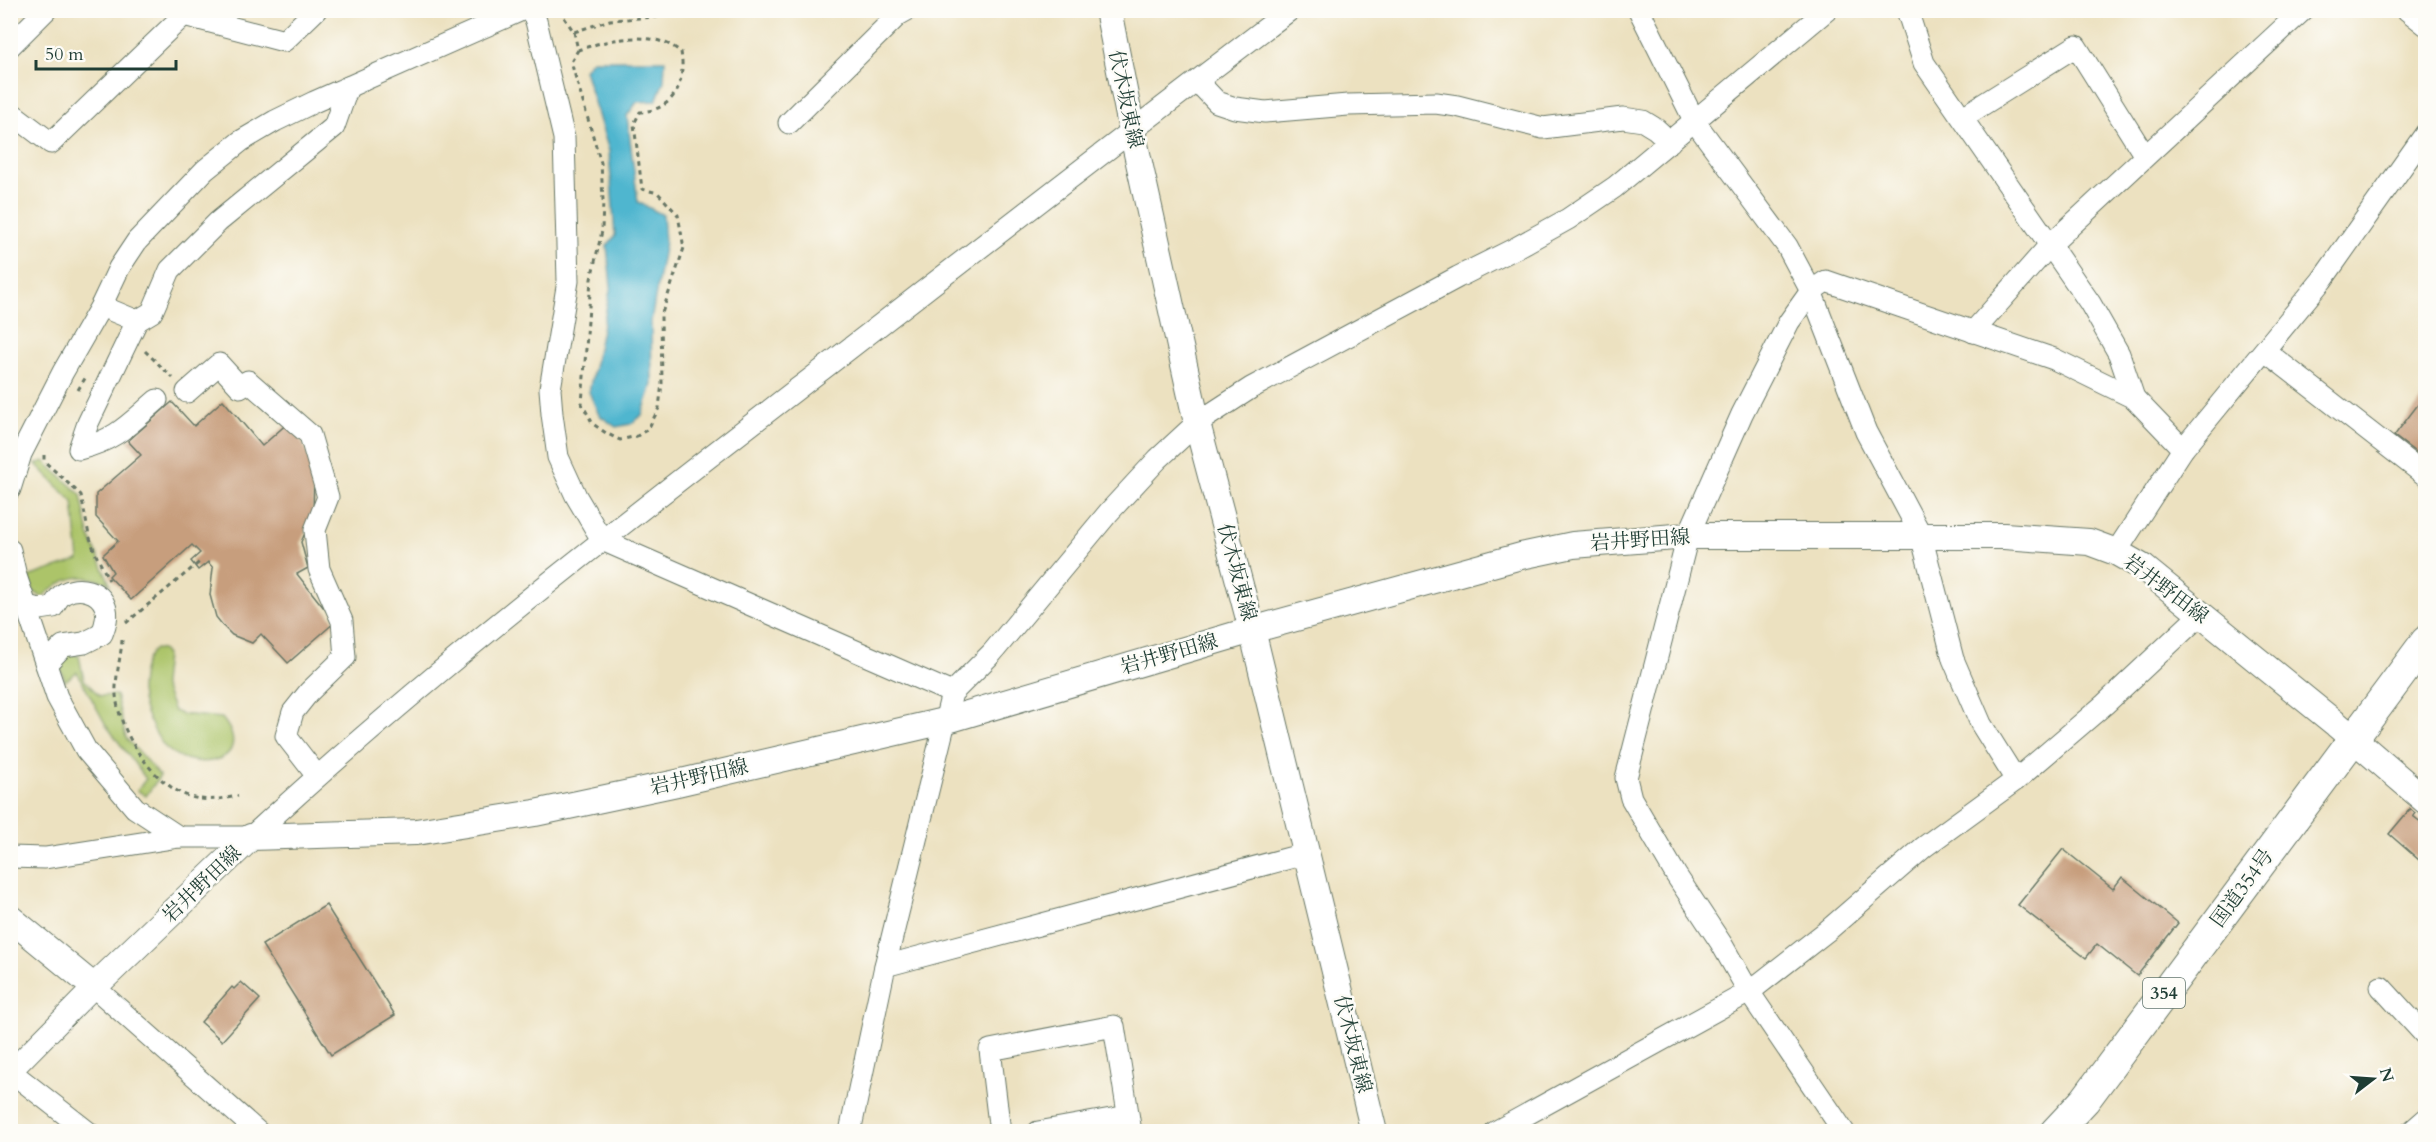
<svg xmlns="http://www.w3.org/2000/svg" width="2436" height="1142" font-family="Cardo,'Noto Serif JP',serif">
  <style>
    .green { fill: #acc469; stroke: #66804e; stroke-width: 1.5 }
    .water { fill: #50b6cf; stroke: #387a82; stroke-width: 1.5 }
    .building { fill: #c79e7d }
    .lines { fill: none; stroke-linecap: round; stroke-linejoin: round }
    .minor-casing { stroke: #677665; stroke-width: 23 }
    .major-casing { stroke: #677665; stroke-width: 28 }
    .highway-casing { stroke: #677665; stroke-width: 32 }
    .path { stroke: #677665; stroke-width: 3; stroke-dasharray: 4.5 4.5; stroke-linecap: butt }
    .minor { stroke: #fff; stroke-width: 21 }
    .major { stroke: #fff; stroke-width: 26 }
    .highway { stroke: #fff; stroke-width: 30 }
    .labels { text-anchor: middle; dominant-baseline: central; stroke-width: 5; stroke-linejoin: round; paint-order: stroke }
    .shield { fill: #fdfcf7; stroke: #62766e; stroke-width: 1.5 }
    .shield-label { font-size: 18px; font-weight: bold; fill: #1f3d34 }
    .street-label { font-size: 20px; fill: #1f3d34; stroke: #fdfcf7 }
  </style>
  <rect width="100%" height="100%" fill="#fdfcf7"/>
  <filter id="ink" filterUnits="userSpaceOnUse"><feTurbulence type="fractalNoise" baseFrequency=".0167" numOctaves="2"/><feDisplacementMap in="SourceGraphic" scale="12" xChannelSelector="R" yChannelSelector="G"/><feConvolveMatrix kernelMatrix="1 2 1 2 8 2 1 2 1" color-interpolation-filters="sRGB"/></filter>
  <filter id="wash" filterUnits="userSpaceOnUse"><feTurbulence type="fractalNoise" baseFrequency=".008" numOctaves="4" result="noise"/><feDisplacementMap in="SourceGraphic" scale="24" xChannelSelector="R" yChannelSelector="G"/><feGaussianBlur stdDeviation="1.35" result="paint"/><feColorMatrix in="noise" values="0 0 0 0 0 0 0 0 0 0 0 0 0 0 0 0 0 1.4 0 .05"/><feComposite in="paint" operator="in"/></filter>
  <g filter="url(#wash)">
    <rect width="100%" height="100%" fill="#ece1c0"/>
    <g class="green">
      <path d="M44 461 81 495 89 535 110 584C81 572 65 576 42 597L34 592 28 577 79 560 73 502 36 464Z"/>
      <path d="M155 649 162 650 166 655 163 684 174 711 181 714 222 718C257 761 197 774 167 749 161 744 156 734 152 726 146 715 142 704 141 691 141 677 144 658 155 649Z"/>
      <path d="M68 653 79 656 84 680 100 696 116 695 126 738 160 776 146 796 137 790 146 779 106 725 77 672 65 681 57 659Z"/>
    </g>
    <path class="water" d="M592 60H665L664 81 656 101 637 102 627 116 638 202 663 215 665 242 651 321 652 385 642 415 631 424 616 427 599 415 589 392 611 286 607 246 615 236 609 151 584 70Z"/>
    <g id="blocks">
      <g class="building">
        <path d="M2426 394V460L2394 436Z"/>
        <path d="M223 400 262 446 289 422 306 449 314 473 313 515 301 542 308 568 297 574 335 622 288 663 261 634 252 643 232 635 224 627 216 617 210 595 213 568 208 562 198 570 191 561 200 553 192 545 131 600 109 576 113 572 103 555 118 541 96 517V494L141 455 128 441 172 402 194 426Z"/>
        <path d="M2410 809 2415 813 2413 816 2426 826V866L2389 834Z"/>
        <path d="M2063 849 2113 889 2122 877 2178 923 2137 976 2097 944 2086 958 2018 905Z"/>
        <path d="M326 905 395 1015 331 1055 262 945Z"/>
        <path d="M241 982 260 999 222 1041 201 1022 232 987 234 989Z"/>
      </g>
    </g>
  </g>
  <g filter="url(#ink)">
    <use href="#blocks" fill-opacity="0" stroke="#677665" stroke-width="1.5"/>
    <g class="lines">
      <g class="minor-casing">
        <g id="minor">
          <path d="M531 10 536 21 564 138 568 281 550 389 552 414 558 457 576 496 602 540 952 693"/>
          <path d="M1639 10 1695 122 1787 246 1811 291 1866 432 1921 535 1953 659 1981 724 2016 780"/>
          <path d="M1907 10 1924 63 2090 303 2119 354 2134 398"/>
          <path d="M2407 10 2426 25"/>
          <path d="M184 15 284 41 316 10"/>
          <path d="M10 46 46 10"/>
          <path d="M1197 81 1217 102 1235 108 1265 112 1348 105 1436 103 1457 106 1543 128 1623 118 1643 121 1656 129 1670 142"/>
          <path d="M10 112 51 143 189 10"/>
          <path d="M1963 117 2076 46 2145 156"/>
          <path d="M789 123 898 15 907 10"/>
          <path d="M101 306 137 321 152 312 170 270 218 222 334 127 348 87"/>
          <path d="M137 321 88 423 79 449C116 440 129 424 157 400"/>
          <path d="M1973 332 2050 245 2303 10"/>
          <path d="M2265 351 2426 476"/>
          <path d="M187 392 219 364 240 387 248 381 310 435 328 497 315 530 319 569 342 621 345 657 309 692 293 712 286 736 317 776"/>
          <path d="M10 489 21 454 63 372 101 306 119 268 137 241 205 170 241 141 275 121 314 102 522 10"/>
          <path d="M10 550 16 576 57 697 86 750 135 808 179 837"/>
          <path d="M2116 552 2183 449 2322 280 2426 133"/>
          <path d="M26 606 40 609 53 607C56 602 60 595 65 593 79 586 99 590 105 606 109 615 105 626 102 634L84 643 63 646 46 664"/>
          <path d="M10 857 45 858 179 837H251C429 672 622 524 814 376 972 254 1130 131 1290 10"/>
          <path d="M885 966 1308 853"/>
          <path d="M2381 987 2426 1036"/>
          <path d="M10 1071 88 1132"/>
          <path d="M10 1072 94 987 258 1132"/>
          <path d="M850 1132 885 966 952 693 992 653 1109 512 1158 459 1197 423 1251 388 1458 277 1514 249 1568 219 1615 187 1827 10"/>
          <path d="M1000 1132 990 1050 1114 1026 1131 1132"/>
          <path d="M1038 1132 1128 1116"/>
          <path d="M1495 1132 1749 992 1827 931 1924 847 2016 780 2105 704 2201 614"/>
          <path d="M1844 1132 1749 992 1721 943 1676 875 1631 798 1626 778 1688 536 1742 414 1789 322 1811 291 1826 281 2054 359 2134 398 2183 449"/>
          <path d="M2411 1132 2426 1119"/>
        </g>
      </g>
      <g class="major-casing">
        <g id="major">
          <path d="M1108 10 1132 131 1197 423 1252 630 1374 1132"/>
          <path d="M10 918 94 987 251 837 416 832 535 813 677 783 944 721 1252 630 1521 556 1573 545 1688 536H2004L2089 542 2116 552 2144 568 2336 724 2426 801"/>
        </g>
      </g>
      <g class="highway-casing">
        <path id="highway" d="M2055 1132 2085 1100 2426 641"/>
      </g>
      <g class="path">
        <path d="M559 10 574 32 610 20 686 15 694 10"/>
        <path d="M574 32 578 50 571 62 601 163 603 200 602 231 591 279 582 404 593 424 606 433 620 440 637 436 648 429 659 408 662 383 661 316 684 248 678 215 658 193 642 189 634 124 640 112C674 110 686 84 681 52 653 29 609 39 578 50"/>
        <path d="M145 351 173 378"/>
        <path d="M78 390 87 375"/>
        <path d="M44 455V461L81 495 89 535 95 553 109 580"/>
        <path d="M126 623 202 560"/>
        <path d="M122 640C121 657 115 677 116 695 119 732 152 783 188 796 204 802 221 799 238 796"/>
      </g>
      <use href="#minor" class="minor"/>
      <use href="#major" class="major"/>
      <use href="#highway" class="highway"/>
    </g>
  </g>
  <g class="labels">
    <rect class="shield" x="2143" y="978" width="42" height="30" rx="4.5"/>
    <g class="shield-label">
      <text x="2164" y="993">354</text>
    </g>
    <g class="street-label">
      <text transform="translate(1126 99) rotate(78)">伏木坂東線</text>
      <text transform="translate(1640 540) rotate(-4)">岩井野田線</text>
      <text transform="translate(1237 572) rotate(75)">伏木坂東線</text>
      <text transform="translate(2166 589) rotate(37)">岩井野田線</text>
      <text transform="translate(1169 654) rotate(-16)">岩井野田線</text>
      <text transform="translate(699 777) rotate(-13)">岩井野田線</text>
      <text transform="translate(202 884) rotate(-44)">岩井野田線</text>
      <text transform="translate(2242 888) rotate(-54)">国道354号</text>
      <text transform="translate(1353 1044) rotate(76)">伏木坂東線</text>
    </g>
  </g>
  <rect width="2436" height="1142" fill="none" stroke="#fdfcf7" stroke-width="36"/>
  <g transform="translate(2373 1079) rotate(73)" stroke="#fdfcf7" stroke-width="4.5" paint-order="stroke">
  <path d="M0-4.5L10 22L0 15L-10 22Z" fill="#1f3d34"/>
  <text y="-9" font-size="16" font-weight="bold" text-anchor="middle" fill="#1f3d34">N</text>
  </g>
  <path d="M36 60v9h140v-9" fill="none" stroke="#1f3d34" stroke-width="3"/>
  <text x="45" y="60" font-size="18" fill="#1f3d34" stroke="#fdfcf7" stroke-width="4.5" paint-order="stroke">50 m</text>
</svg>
